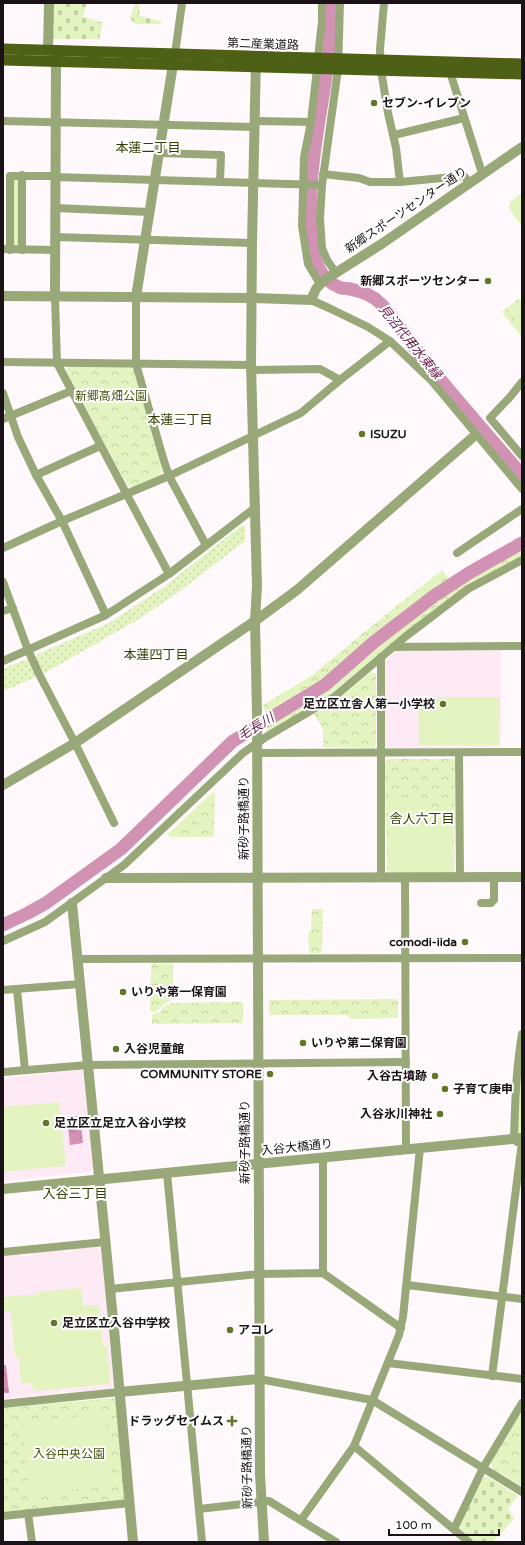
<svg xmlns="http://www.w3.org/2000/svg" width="525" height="1545" font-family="'Varela Round','Noto Sans JP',sans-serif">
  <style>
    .built { fill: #feeaf4 }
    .grass { fill: url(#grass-dots) }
    .forest { fill: url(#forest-crowns) }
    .cemetery { fill: url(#cemetery-stones) }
    .pitch { fill: #e3f4c0 }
    .water { fill: url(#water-ripples) }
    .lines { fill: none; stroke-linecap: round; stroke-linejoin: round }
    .river { stroke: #d292b4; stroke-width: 13 }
    .minor { stroke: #99a879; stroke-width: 8 }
    .tertiary { stroke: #99a879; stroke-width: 10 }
    .primary { stroke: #4d6015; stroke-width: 11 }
    .poi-dot { fill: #617627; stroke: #fff; stroke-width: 1.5 }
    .labels { text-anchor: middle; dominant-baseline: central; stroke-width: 4; stroke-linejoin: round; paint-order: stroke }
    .street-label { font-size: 12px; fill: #1a1216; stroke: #fff }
    .poi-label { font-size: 12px; font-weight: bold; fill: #1a1216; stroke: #fff; text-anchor: start }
    .park-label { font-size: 12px; fill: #465812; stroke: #fff }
    .neighbourhood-label { font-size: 13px; fill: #323f05; stroke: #fff }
    .water-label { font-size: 13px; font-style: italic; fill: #661c4a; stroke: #fff }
  </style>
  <defs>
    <pattern id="grass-dots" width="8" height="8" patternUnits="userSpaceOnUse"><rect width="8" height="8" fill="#e3f4c0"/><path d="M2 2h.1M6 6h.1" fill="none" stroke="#c2d0a4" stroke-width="1.8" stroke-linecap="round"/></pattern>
    <pattern id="forest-crowns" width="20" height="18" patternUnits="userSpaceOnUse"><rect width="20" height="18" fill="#e3f4c0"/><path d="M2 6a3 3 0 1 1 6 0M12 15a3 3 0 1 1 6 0" fill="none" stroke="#c2d0a4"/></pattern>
    <pattern id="cemetery-stones" width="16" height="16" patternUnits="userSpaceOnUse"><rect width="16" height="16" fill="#e3f4c0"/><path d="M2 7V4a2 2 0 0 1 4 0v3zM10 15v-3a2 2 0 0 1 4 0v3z" fill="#c2d0a4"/></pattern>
    <pattern id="water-ripples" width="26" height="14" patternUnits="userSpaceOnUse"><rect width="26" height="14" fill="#d292b4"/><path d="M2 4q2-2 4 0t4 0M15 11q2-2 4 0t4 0" fill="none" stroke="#aa7691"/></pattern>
  </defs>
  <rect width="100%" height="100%" fill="#fff9fc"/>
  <g class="built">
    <path d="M397 650H501V747L387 748 385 745 384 663Z"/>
    <path d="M81 1070 84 1073 93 1168 90 1172 3 1181V1078Z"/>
    <path d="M96 1247 101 1249 108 1319 106 1320V1325L108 1328 114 1385 111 1389 68 1393 64 1390 60 1391 57 1394 3 1399V1256L20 1254 22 1256H31L33 1253 64 1250 66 1252H71L73 1249Z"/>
  </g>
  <g class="grass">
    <path d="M14 177H18L19 246 14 247Z"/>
    <path d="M241 526H245V541L176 594 139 619 43 674 35 657 38 654 109 623 165 586Z"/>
    <path d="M27 659 36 677 3 691V669Z"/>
  </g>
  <g class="forest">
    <path d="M519 298 522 302V337L502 312Z"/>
    <path d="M69 367H130L134 370 162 470 160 476 133 487 127 485 66 371Z"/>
    <path d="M522 551V557L438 607 383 650 329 695 269 732 266 731 267 725 325 689 376 647 470 578Z"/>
    <path d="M442 570 449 579 429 592 330 674 317 683 266 715 263 705 311 676 394 608Z"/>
    <path d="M371 672 376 674V745L373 748 323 747V729L314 714 336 701Z"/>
    <path d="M389 759H453L455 760 454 871 452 873H394L388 871 387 868 385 763Z"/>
    <path d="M213 792 215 793 214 837H169L168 834Z"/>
    <path d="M312 909H323L322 953H309L308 934 311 929Z"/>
    <path d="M151 964H173V985H170V1001L164 1004 156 1012 150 1011Z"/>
    <path d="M398 999V1018L351 1019 347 1015H269V1000Z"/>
    <path d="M243 1002V1023L152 1024V1014L158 1013 165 1006 172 1003Z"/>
    <path d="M522 1045 521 1134H516Z"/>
    <path d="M113 1398 116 1400 125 1497 122 1501 3 1512V1408Z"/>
    <path d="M522 1411V1486L493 1469 491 1462Z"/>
  </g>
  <g class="cemetery">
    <path d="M53 3H87L83 16 103 23 99 39H54L52 37Z"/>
    <path d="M133 3H140L139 16 161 21V24H135L130 18 135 4Z"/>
    <path d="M489 1477 518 1496 508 1509 514 1518 502 1533 492 1542H475L461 1530 460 1525 482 1479Z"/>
  </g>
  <g class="pitch">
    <path d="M522 193V227L509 208 510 202Z"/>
    <path d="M521 308 522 309V327L512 315Z"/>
    <path d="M421 697H500L499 745H419L418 700Z"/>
    <path d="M392 795C407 798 442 809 449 825 454 838 453 855 453 869L451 871 393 872 389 870V798Z"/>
    <path d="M59 1102 66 1166 3 1172V1107Z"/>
    <path d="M81 1288 83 1306 99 1305 103 1346H107L110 1384 33 1391 32 1383 21 1384 19 1357H15L11 1312H3V1297L38 1294V1292Z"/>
    <path d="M95 1415 106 1422 112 1486 28 1493 23 1421Z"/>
  </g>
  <g class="water">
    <path d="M80 1116 83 1143 70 1145 67 1117Z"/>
    <path d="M3 1365H6L9 1393H3Z"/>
  </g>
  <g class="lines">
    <g class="river">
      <path d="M330 3C333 36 327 70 322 102 314 150 306 200 313 249 315 264 323 281 339 287 342 289 347 288 350 289 361 291 372 295 380 303 396 318 406 338 420 355 453 396 488 435 522 475"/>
      <path d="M3 925 28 913 46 903 121 849 233 741 325 685 374 642 434 596 469 573 522 543"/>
    </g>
    <g class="minor">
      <path d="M384 3 380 49 381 70 388 113 396 148 400 182"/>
      <path d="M175 54 182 3"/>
      <path d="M318 58 322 21V3"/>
      <path d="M317 69 311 122 304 157 302 226 308 264 320 284"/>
      <path d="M450 72 482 173"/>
      <path d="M3 121 255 127"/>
      <path d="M256 121 311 122"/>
      <path d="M394 135 464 118"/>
      <path d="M159 153 221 155 220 182"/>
      <path d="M323 174 359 178 370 182H400L464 176 469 182"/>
      <path d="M22 175V250"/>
      <path d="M55 177 322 185"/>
      <path d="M55 208 149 212"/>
      <path d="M55 237 252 243"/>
      <path d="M3 249 55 250"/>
      <path d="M10 250V176H55"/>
      <path d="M336 273 327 260 322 248 320 218 322 185 338 69 340 3"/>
      <path d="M55 297 57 363 169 574"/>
      <path d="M136 297V364L164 461 169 476 206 545"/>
      <path d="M311 300 329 308 368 327 390 341 431 380 522 489"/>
      <path d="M3 362 251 365"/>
      <path d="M252 370 320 369 340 380"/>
      <path d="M522 382 510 397 490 418 522 456"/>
      <path d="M3 393 18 437 36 475 62 521 106 615"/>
      <path d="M3 419 71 391"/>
      <path d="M36 475 100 446"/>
      <path d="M3 548 62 521 169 476 301 413 340 380 390 341"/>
      <path d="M457 553 522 509"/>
      <path d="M3 582 28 650 39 674 75 743 114 823"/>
      <path d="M3 611 13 608"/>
      <path d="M393 647 522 646"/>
      <path d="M3 661 106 615 169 574 256 507"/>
      <path d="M257 753 522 752"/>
      <path d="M459 753 460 877"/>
      <path d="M405 877 406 1150"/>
      <path d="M381 878V657"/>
      <path d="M481 903H491L494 900V877"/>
      <path d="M3 941 45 922 124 865 243 753 266 737 334 697 405 637 468 589 522 560"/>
      <path d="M77 959 522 958"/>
      <path d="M17 989 25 1070"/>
      <path d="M3 990 80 984"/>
      <path d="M3 1072 88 1065 406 1062"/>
      <path d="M517 1142 514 1139C515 1104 516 1069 522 1034"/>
      <path d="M323 1158V1273"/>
      <path d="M167 1173 202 1542"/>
      <path d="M3 1252 105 1242"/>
      <path d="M407 1285 522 1299"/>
      <path d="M110 1289 259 1274 323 1273 401 1328"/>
      <path d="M388 1363 522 1379"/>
      <path d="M492 1376 522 1142"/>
      <path d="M259 1379 372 1400 522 1492"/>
      <path d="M3 1404 119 1392"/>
      <path d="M354 1446 469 1542"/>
      <path d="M199 1509 269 1501 336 1542"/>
      <path d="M28 1513 32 1542"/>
      <path d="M3 1516 130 1503"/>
      <path d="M301 1520 354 1446 399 1335 403 1317 420 1148"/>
      <path d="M454 1529 483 1468 522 1403"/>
    </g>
    <g class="tertiary">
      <path d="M48 50 49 3"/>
      <path d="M256 58 252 243 251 365 257 586 255 621 257 714 260 1474 264 1542"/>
      <path d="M3 296 251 298 311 300 316 289 323 281 383 243 522 147"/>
      <path d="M55 297 56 61"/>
      <path d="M136 297 174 58"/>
      <path d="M3 785 75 743 255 621 297 590 472 438"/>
      <path d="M106 878 522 877"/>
      <path d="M72 903 114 1329 133 1542"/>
      <path d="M3 1189 522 1138"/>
      <path d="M119 1392 259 1379"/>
    </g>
    <g class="primary">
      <path d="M3 49 522 64"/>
      <path d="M3 60 522 74"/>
    </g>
  </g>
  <g class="poi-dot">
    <circle cx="374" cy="103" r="4"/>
    <circle cx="488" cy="281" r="4"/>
    <circle cx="362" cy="434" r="4"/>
    <circle cx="443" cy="704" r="4"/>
    <circle cx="465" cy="942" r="4"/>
    <circle cx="123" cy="992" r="4"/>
    <circle cx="303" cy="1043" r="4"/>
    <circle cx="116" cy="1049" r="4"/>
    <circle cx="270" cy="1074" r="4"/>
    <circle cx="435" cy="1076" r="4"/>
    <circle cx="445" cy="1089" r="4"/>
    <circle cx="440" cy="1114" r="4"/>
    <circle cx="46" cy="1123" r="4"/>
    <circle cx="54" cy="1323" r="4"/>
    <circle cx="230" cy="1330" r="4"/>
    <path d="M230 1415h4v4h4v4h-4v4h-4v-4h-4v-4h4z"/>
  </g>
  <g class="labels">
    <g class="street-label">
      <text transform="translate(263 44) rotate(2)">第二産業道路</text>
      <text transform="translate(406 210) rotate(-34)">新郷スポーツセンター通り</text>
      <text transform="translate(244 818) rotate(-90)">新砂子路橋通り</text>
      <text transform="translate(245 1142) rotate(-90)">新砂子路橋通り</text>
      <text transform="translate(297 1147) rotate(-6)">入谷大橋通り</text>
      <text transform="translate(247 1467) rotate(-91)">新砂子路橋通り</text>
    </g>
    <g class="poi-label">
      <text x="382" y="103">セブン-イレブン</text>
      <text x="480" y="281" text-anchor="end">新郷スポーツセンター</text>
      <text x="370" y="434">ISUZU</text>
      <text x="435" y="704" text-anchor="end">足立区立舎人第一小学校</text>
      <text x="457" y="942" text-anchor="end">comodi-iida</text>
      <text x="131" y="992">いりや第一保育園</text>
      <text x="311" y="1043">いりや第二保育園</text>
      <text x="124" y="1049">入谷児童館</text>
      <text x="262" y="1074" text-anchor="end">COMMUNITY STORE</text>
      <text x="427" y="1076" text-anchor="end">入谷古墳跡</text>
      <text x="453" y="1089">子育て庚申</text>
      <text x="432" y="1114" text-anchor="end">入谷氷川神社</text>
      <text x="54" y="1123">足立区立足立入谷小学校</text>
      <text x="62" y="1323">足立区立入谷中学校</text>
      <text x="238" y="1330">アコレ</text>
      <text x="224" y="1421" text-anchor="end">ドラッグセイムス</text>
    </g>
    <g class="park-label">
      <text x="111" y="396">新郷高畑公園</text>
      <text x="69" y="1454">入谷中央公園</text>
    </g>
    <g class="neighbourhood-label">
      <text x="148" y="148">本蓮二丁目</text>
      <text x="180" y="420">本蓮三丁目</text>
      <text x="156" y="655">本蓮四丁目</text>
      <text x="422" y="819">舎人六丁目</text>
      <text x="75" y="1194">入谷三丁目</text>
    </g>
    <g class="water-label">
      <text transform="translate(410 342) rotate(51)">見沼代用水東縁</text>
      <text transform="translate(256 727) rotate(-31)">毛長川</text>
    </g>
  </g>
  <rect width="525" height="1545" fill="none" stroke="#1a1216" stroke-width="8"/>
  <path d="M389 1529v6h110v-6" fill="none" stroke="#1a1216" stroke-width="2"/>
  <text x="395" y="1529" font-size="12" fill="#1a1216" stroke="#ffffff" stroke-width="3" paint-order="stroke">100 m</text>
</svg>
